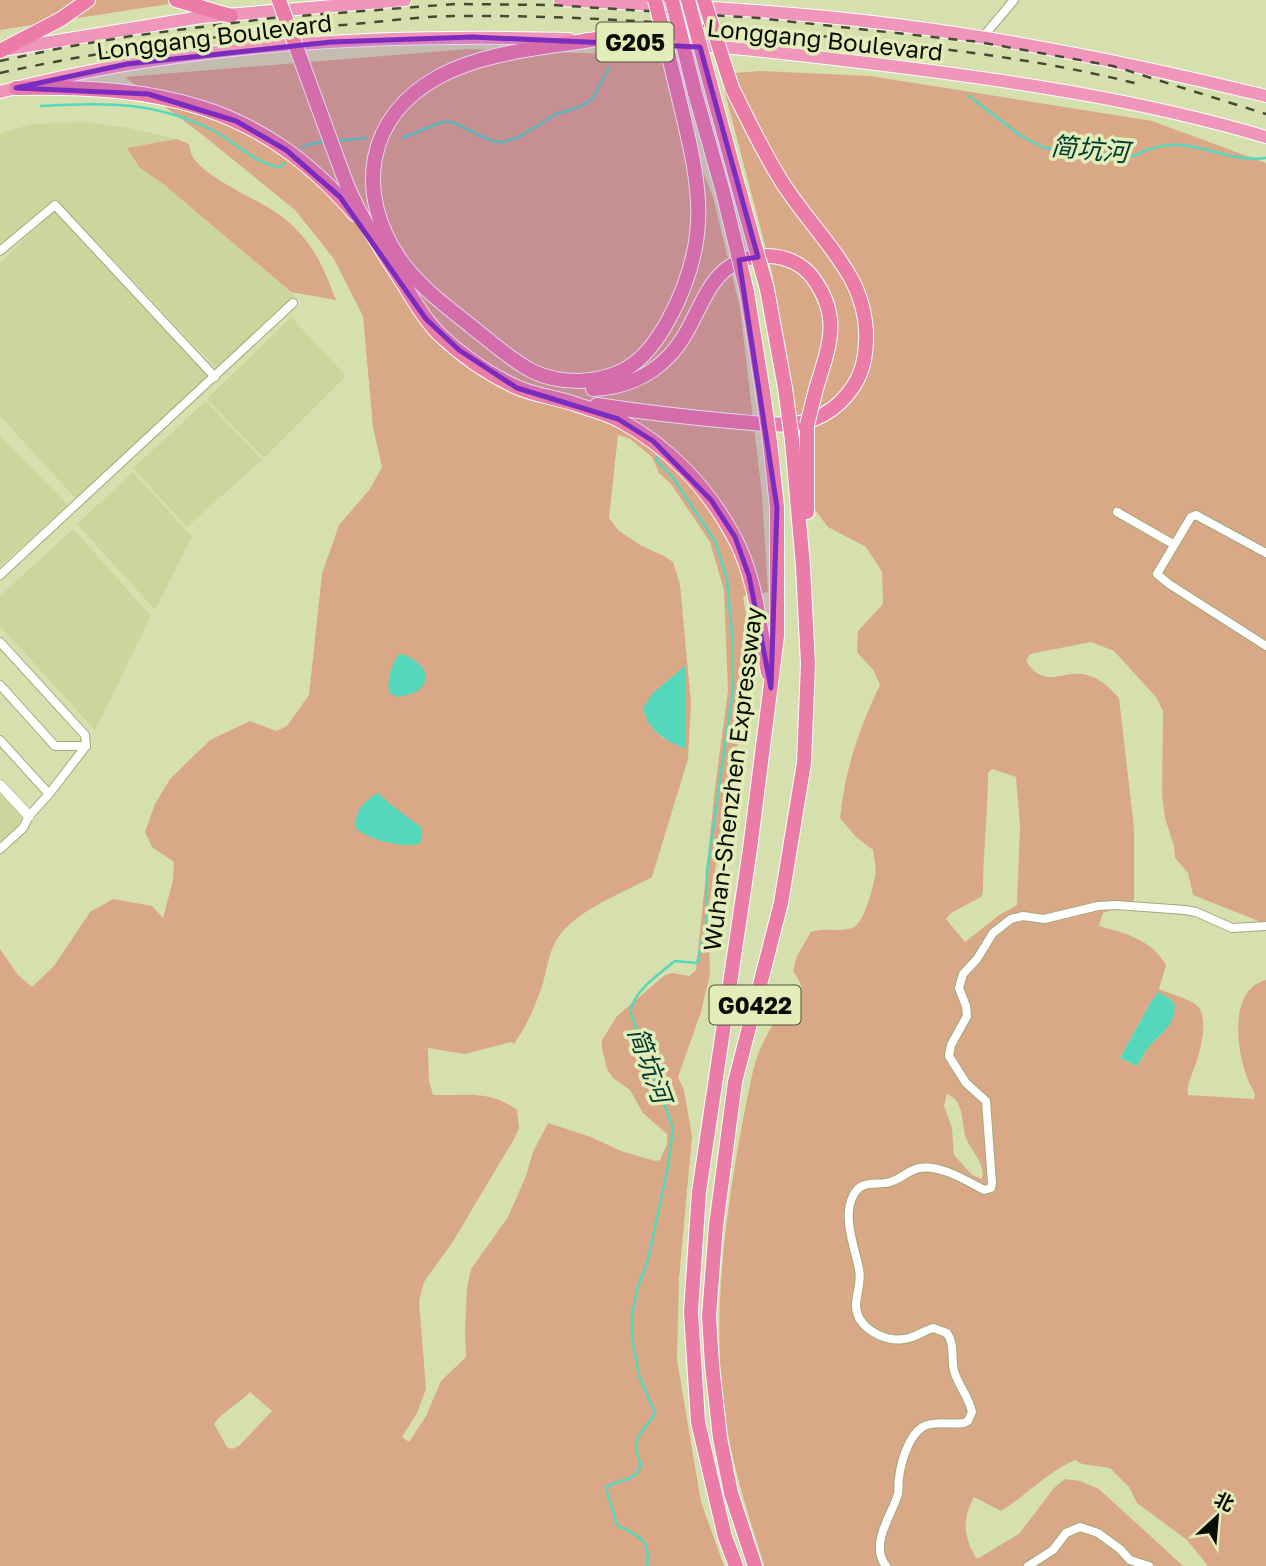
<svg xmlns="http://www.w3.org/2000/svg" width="1266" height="1566" font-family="'Golos Text','Noto Sans SC',sans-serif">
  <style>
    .built { fill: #cbd59c }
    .green { fill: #d9a987; fill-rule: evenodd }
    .water { fill: #54d7bb }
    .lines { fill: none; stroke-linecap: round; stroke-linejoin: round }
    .stream { stroke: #54d7bb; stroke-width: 2.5 }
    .minor-casing { stroke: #a0a979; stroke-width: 10 }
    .tertiary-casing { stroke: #a0a979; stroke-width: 11 }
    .trunk-casing { stroke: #fff; stroke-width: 14 }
    .motorway-casing { stroke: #fff; stroke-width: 16 }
    .minor { stroke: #fff; stroke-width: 8 }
    .tertiary { stroke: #fff; stroke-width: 10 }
    .trunk { stroke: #ef96ba; stroke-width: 12 }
    .motorway { stroke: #eb7ca8; stroke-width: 14 }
    .rail { stroke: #464a32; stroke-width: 2.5; stroke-dasharray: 9 9; stroke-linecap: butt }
    .motorway-bridge-casing { stroke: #fff; stroke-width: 16; stroke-linecap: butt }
    .motorway-bridge { stroke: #eb7ca8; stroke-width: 14 }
    .marked { fill: #7b2cbf; fill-opacity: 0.2; stroke: #7b2cbf; stroke-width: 5; stroke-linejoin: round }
    .labels { text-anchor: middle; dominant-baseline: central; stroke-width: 7; stroke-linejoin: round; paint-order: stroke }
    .shield { fill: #e3edba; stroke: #4c5038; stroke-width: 2 }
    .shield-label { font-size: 23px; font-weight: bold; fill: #0b0d00 }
    .street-label { font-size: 24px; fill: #0b0d00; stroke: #e3edba }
    .water-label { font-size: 26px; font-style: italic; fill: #003c31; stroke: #e3edba }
  </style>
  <rect width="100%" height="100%" fill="#d6e0ae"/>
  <g class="built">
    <path d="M82 122 124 127 177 139 128 149 140 168 162 183 295 296 217 369 58 201 0 246V134L31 124Z"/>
    <path d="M54 211 209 376 76 499 0 416V263Z"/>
    <path d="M291 317 346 376 264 458 207 399Z"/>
    <path d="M206 401 262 460 187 527 133 468Z"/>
    <path d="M0 436 68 505 0 566Z"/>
    <path d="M133 472 192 537 155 610 77 524Z"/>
    <path d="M73 529 151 616 95 730 0 626V596Z"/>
    <path d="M0 792 22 816 17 827 0 843Z"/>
  </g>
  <g class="green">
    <path d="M0 0H195L0 30Z"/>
    <path d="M469 49 662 56 671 91 713 197 740 308 762 495 768 592 743 596 750 639 748 684 708 911 710 974 701 1012 678 1077 684 1090 692 1136 679 1279 677 1360 701 1502 724 1566H0V949L18 975 32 987 54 966 90 912 113 899 152 906 163 918 173 880 174 862 152 847 145 832 155 804 170 779 210 740 250 721 276 731 287 726 309 695 322 574 339 525 370 489 382 467 373 427 363 316 334 259 295 210 204 136 125 77ZM618 435 630 439 652 457 659 473 671 484 710 542 724 590 728 691 715 788 696 970 689 976 672 973 665 975 617 1016 602 1040V1049L607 1069 613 1078 630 1090 643 1113 667 1134V1144L660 1160 655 1161 621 1151 591 1137 548 1123 533 1152 526 1176 508 1217 471 1269 467 1288 465 1331 466 1357 441 1381 426 1416 409 1442 402 1437 417 1413 426 1389 419 1301 424 1282 452 1243 514 1139 519 1128 517 1110C489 1089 466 1096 433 1095L429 1081 428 1048 465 1054 511 1042 514 1044C526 1027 535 1007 542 986 547 971 548 953 557 939 574 911 623 893 652 877L688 759 691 703 680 584 673 562 664 556 640 545 618 530 609 518ZM685 667V748L661 737 650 725 653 693ZM250 1392 272 1411 239 1446 232 1449 227 1447 214 1424C224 1410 239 1404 250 1392Z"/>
    <path d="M760 71 870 76 1152 121 1266 163V924L1193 895 1188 873 1175 858 1174 846 1165 818 1162 795 1163 711 1156 697 1114 651 1099 645 1091 642 1030 654 1026 661C1044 689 1061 671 1082 674 1098 676 1109 687 1119 698L1134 828V902L1128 908 1119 907 1103 913 1099 926C1125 933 1152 940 1166 965L1159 989C1170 994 1185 997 1195 1004 1210 1014 1201 1049 1196 1063 1193 1074 1186 1083 1188 1095L1254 1099 1255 1094C1251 1086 1246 1077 1244 1068 1236 1041 1231 989 1266 980V1566H1208L1187 1540 1137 1503 1129 1487 1110 1468 1082 1464 1075 1460C1047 1472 1027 1495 1001 1511L974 1497C962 1520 963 1537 977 1559L1019 1534 1054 1488 1065 1479 1080 1481 1099 1489 1183 1566H764L763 1562C750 1520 736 1477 728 1434 707 1320 728 1192 751 1080 755 1059 765 1033 779 1017 785 1011 795 1007 799 1000 805 989 799 980 793 971L797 956 811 932C825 927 842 933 854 927 864 922 873 888 875 877 877 869 874 859 873 850L856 837 840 818C845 770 859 728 880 685L874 671 857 652 858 631 883 604 882 572 866 547 828 527 809 502 772 272 720 74ZM992 769 1016 777 1020 826 1017 905 999 915 965 942 946 919 951 913 981 897 983 891C983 851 988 812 988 773ZM1159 992 1160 1036 1149 1046 1137 1066 1120 1058 1151 1002ZM947 1094C965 1101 961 1123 966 1138 971 1151 986 1164 982 1179L972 1175 954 1155 952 1128 944 1106Z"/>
    <path d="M177 139 189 144C190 149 191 155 194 159 216 186 266 200 293 226 317 250 324 269 336 300L291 292 162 183 140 168 127 148Z"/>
  </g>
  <g class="water">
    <path d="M402 654C415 658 436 674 420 689 415 694 405 695 398 697L389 693C387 678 391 667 398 655Z"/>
    <path d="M685 666 686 749C666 741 648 731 643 708L653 693Z"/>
    <path d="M378 793 390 804 422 828V840L417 845C397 846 373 841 356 829 354 811 364 801 378 793Z"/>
    <path d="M1158 992 1169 998 1175 1005C1174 1028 1162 1031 1149 1047 1144 1052 1141 1060 1137 1066L1120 1058 1151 1002Z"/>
  </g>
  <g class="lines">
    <g class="stream">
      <path d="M969 96 1021 136 1045 148 1134 156C1187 127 1216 164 1266 158"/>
      <path d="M41 106C105 102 155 101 214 131 236 142 254 164 280 167L285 163"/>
      <path d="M403 138 442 122H452L492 141 504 142 521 136 554 115 582 106 593 98 609 68"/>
      <path d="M335 141 366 138"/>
      <path d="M302 148 309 144 325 142"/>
      <path d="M647 1566C651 1539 639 1536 617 1525L606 1488C615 1479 628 1483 636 1474 645 1465 636 1457 636 1447 635 1435 650 1424 655 1413L639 1376 632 1337V1315L637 1290 648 1260 668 1166 673 1128 630 1011C636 989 658 975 675 961L697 963 706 927 707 871 733 689 732 635 727 579 715 541 674 479 656 460 660 454"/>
    </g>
    <g class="minor-casing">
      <g id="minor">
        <path d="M982 38 1014 0"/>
        <path d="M0 251 55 205 215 377"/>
        <path d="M1117 512 1173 544"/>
        <path d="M1266 553 1196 515 1191 517 1157 574 1169 584 1266 646"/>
        <path d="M0 575 293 303"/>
        <path d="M0 642 85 735 86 746 49 794 29 816 23 828 0 849"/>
        <path d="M0 685 55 746H86"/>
        <path d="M0 740 49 794"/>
        <path d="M886 1566C869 1544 892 1515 898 1494 899 1488 898 1483 899 1478 901 1462 908 1438 921 1428 932 1420 952 1425 964 1423L968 1421 972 1412C969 1397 958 1385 954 1371 951 1357 955 1345 947 1333L933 1328C923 1331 915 1338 904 1339 884 1342 857 1328 856 1306 856 1294 862 1282 859 1269 855 1248 842 1217 853 1196 861 1179 876 1186 890 1182 901 1179 909 1170 919 1168 940 1164 967 1181 984 1190L991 1188 992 1183 986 1101 966 1083 949 1056 951 1045 967 1016 966 1006 959 988 963 974 977 959 993 933 1011 919 1023 916 1044 919 1098 906 1116 905 1185 910 1196 912 1232 928 1266 926"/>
        <path d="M1028 1566 1053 1550 1066 1533 1080 1527 1098 1533 1120 1549 1130 1560 1149 1566"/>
      </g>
    </g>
    <g class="tertiary-casing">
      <path id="tertiary" d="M0 785 29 816"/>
    </g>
    <g class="trunk-casing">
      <g id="trunk">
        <path d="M560 0C672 6 786 10 897 25 1022 41 1144 66 1266 96"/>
        <path d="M587 39C686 41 786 53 884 65 1013 81 1142 100 1266 137"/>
        <path d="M9 49 201 17 405 0"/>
        <path d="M0 92C185 43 379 34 569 39"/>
      </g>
    </g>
    <g class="motorway-casing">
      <g id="motorway">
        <path d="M176 0 231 16"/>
        <path d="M597 39C545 48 486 51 438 77 366 117 355 192 399 258 418 286 447 307 472 327 491 342 511 360 532 371 546 378 564 381 579 381 625 379 647 359 669 319 714 235 699 182 678 94"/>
        <path d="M0 51 61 19 88 0"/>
        <path d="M16 88C156 85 259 102 355 214"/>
        <path d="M712 90 739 189"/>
        <path d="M695 93 723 192"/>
        <path d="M342 172C356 212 380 247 403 283 414 301 425 320 440 335 461 355 487 373 514 386 532 395 555 397 575 404 589 409 606 413 619 420 668 446 707 487 733 535 756 576 760 628 768 673"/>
        <path d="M767 289 785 388"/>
        <path d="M747 292 763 392"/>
        <path d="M593 389C622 388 649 377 669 356 705 319 702 257 767 256 785 256 803 264 813 278 842 318 829 346 816 389"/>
        <path d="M597 405C642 412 685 417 730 421 756 423 789 429 814 419 839 409 859 386 864 360 869 334 865 306 853 282 834 246 804 217 782 182 763 152 748 120 732 88"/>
        <path d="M807 512V425"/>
        <path d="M736 1566 725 1537 698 1422 691 1312 699 1192 750 849 777 636V507L770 442"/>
        <path d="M755 1566 731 1493 720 1438 712 1365 709 1316 716 1226 735 1082 781 903 804 763 808 664 803 566 792 440"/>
      </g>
    </g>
    <use href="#minor" class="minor"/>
    <use href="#tertiary" class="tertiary"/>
    <use href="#trunk" class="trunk"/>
    <use href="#motorway" class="motorway"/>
    <g class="rail">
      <path d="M0 61 66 47 131 36 272 18 455 4 552 5 758 18 979 42 1113 66 1266 114"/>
      <path d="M0 73C114 48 227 34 343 25 382 22 420 16 459 16 576 15 694 24 811 35 922 46 1034 57 1142 85"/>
    </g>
    <g class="motorway-bridge-casing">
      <g id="motorway-bridge">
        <path d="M279 0 342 172"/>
        <path d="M655 0 678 94"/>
        <path d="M672 0 695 93"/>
        <path d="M688 0 712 90"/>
        <path d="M704 0 732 88"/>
        <path d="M739 189 767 289"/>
        <path d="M723 192 747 292"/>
        <path d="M785 388 792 440"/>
        <path d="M763 392 770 442"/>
        <path d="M807 425 816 389"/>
      </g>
    </g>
    <use href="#motorway-bridge" class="motorway-bridge"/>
  </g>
  <path class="marked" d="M472 37 700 47 758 257 739 260 777 507 771 688 749 576 735 537 711 500 653 441 618 419 517 388 459 350 426 319 340 197 286 150 236 121 148 94 16 88 127 64 331 42Z"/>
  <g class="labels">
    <g class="shield">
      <rect x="596.5" y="22.5" width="77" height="39" rx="5"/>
      <rect x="709.5" y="985.5" width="91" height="39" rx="5"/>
    </g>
    <g class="shield-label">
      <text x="635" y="42">G205</text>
      <text x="755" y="1005">G0422</text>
    </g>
    <g class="street-label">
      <text transform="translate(214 36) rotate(-7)">Longgang Boulevard</text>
      <text transform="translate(825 39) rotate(6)">Longgang Boulevard</text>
      <text transform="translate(732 779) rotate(-83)">Wuhan-Shenzhen Expressway</text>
    </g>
    <g class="water-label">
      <text transform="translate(1090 149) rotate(5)">简坑河</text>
      <text transform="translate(650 1065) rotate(70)">简坑河</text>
    </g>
  </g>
  <g transform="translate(1217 1517) rotate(26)" stroke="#e3edba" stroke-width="5" paint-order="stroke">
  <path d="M0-5L12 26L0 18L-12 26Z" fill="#0b0d00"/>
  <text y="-10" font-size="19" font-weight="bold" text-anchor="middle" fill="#0b0d00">北</text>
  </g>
</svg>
